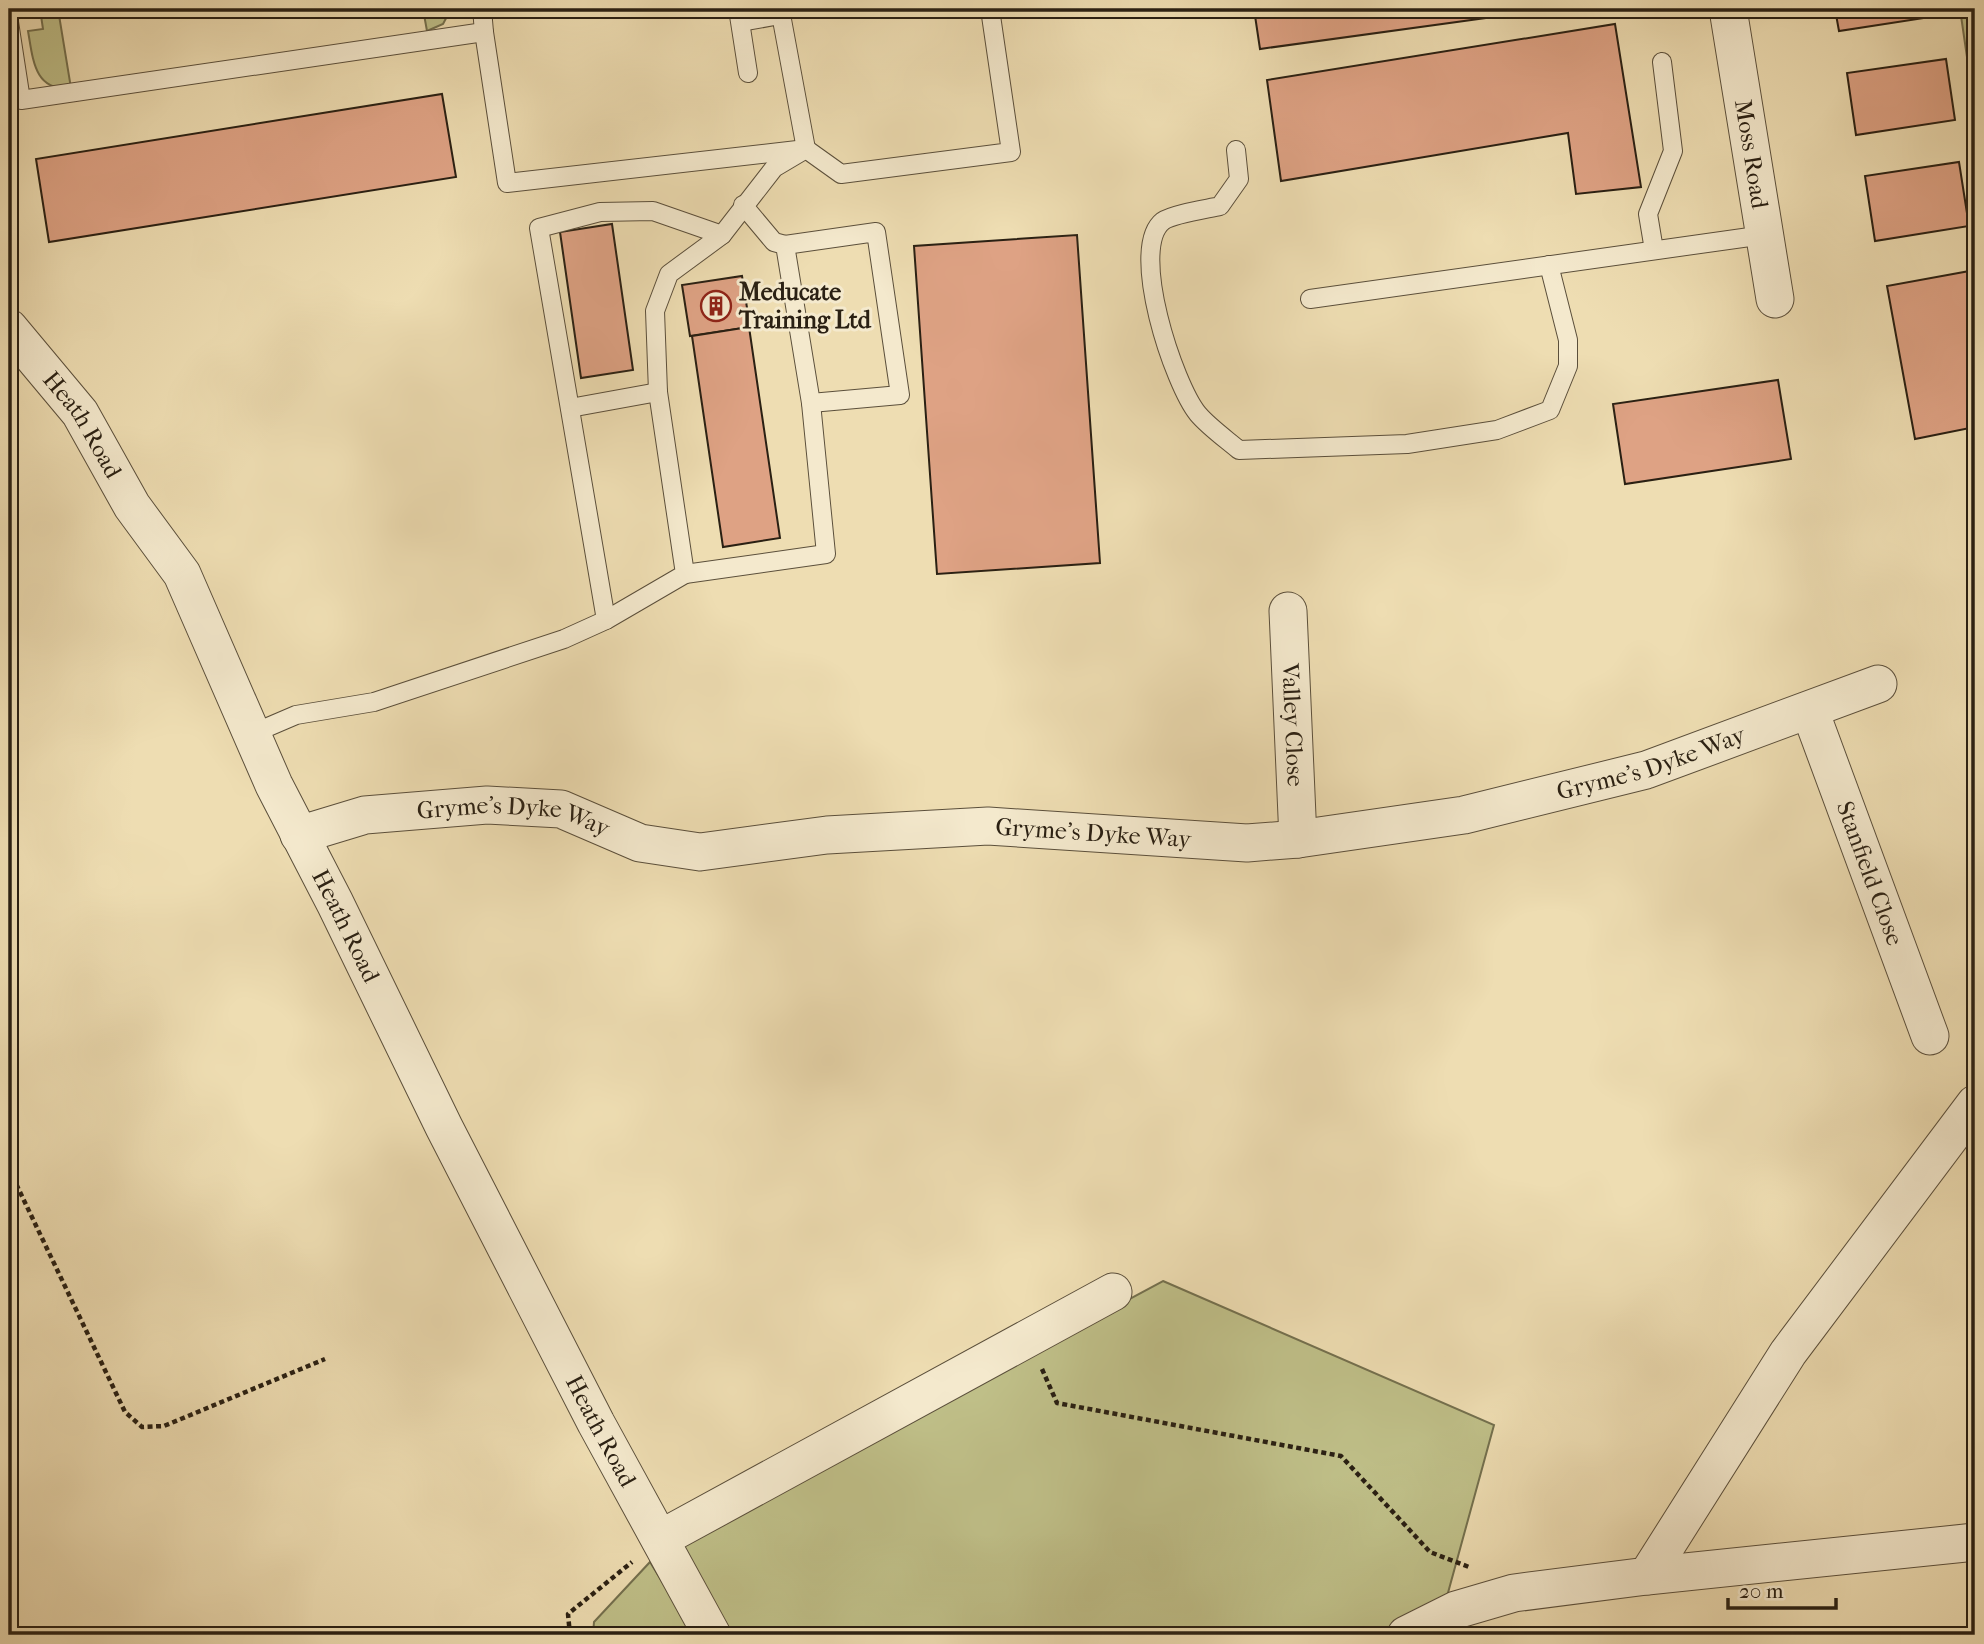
<svg xmlns="http://www.w3.org/2000/svg" width="1984" height="1644" font-family="'IM FELL French Canon',serif">
  <style>
    .green { fill: #bfbf88; stroke: #74704e; stroke-width: 2 }
    .building { fill: #dea284; stroke: #2a2013; stroke-width: 2 }
    .lines { fill: none; stroke-linecap: round; stroke-linejoin: round }
    .service-casing { stroke: #5b4f3b; stroke-width: 20 }
    .minor-casing { stroke: #5b4f3b; stroke-width: 39 }
    .path { stroke: #2a2013; stroke-width: 4.5; stroke-dasharray: 5 3.5; stroke-linecap: butt }
    .service { stroke: #f4e9cd; stroke-width: 18 }
    .minor { stroke: #f4e9cd; stroke-width: 37 }
    .labels { text-anchor: middle; dominant-baseline: central; stroke-width: 6; stroke-linejoin: round; paint-order: stroke }
    .street-label { font-size: 24px; fill: #2a2013; stroke: #f4e9cd }
    .poi-label { font-size: 24px; font-weight: bold; fill: #2a2013; stroke: #f4e9cd; text-anchor: start }
  </style>
  <rect width="100%" height="100%" fill="#eeddb2"/>
  <filter id="stains"><feTurbulence type="fractalNoise" baseFrequency=".00286" numOctaves="4"/><feColorMatrix values="0 0 0 0 .2 0 0 0 0 .09 0 0 0 0 .02 0 0 0 .5 -.17"/></filter>
  <radialGradient id="worn" r=".72"><stop offset=".6" stop-color="#630" stop-opacity="0"/><stop offset="1" stop-color="#630" stop-opacity=".3"/></radialGradient>
  <g class="green">
    <path d="M40 9H58L71 88C34 92 33 59 28 31L43 29Z"/>
    <path d="M423 9H451L443 24 427 31Z"/>
    <path d="M1960 9H1975V112Z"/>
    <path d="M1163 1281 1494 1425 1446 1600 1386 1635H733L677 1542Z"/>
    <path d="M650 1562 695 1635H593L594 1622Z"/>
  </g>
  <g class="building">
    <path d="M1254 9H1551L1260 49Z"/>
    <path d="M1835 9H1935L1937 16 1839 31Z"/>
    <path d="M1615 24 1641 187 1576 194 1568 133 1281 181 1267 80Z"/>
    <path d="M1946 59 1955 120 1856 135 1847 73Z"/>
    <path d="M442 94 456 177 49 242 36 159Z"/>
    <path d="M1959 162 1969 226 1875 241 1865 176Z"/>
    <path d="M612 224 633 370 581 378 560 232Z"/>
    <path d="M1077 235 1100 563 937 574 914 246Z"/>
    <path d="M1975 270V427L1915 439 1887 286Z"/>
    <path d="M742 276 750 327 690 336 682 285Z"/>
    <path d="M749 327 780 538 723 547 692 336Z"/>
    <path d="M1778 380 1791 459 1625 484 1613 404Z"/>
  </g>
  <g class="lines">
    <g class="service-casing">
      <g id="service">
        <path d="M738 9 748 73"/>
        <path d="M780 9 806 149"/>
        <path d="M9 22 21 100 484 32 482 9"/>
        <path d="M741 22 780 15"/>
        <path d="M484 32 507 183 806 149 841 174 1011 152 990 9"/>
        <path d="M1236 150 1239 179 1220 206C1207 209 1173 214 1163 221 1128 248 1174 385 1198 414 1209 427 1226 439 1239 450L1407 444 1497 430 1550 410 1568 366V340L1549 265"/>
        <path d="M785 245 876 232 900 395 811 403"/>
        <path d="M1654 250 1648 214 1673 151 1662 62"/>
        <path d="M1310 299 1764 235"/>
        <path d="M570 408 658 392"/>
        <path d="M685 574 826 554 811 403 785 245 774 242 743 205"/>
        <path d="M606 620 539 228 600 212 653 211 722 235"/>
        <path d="M254 733 296 715 374 702 564 639 606 620 685 574 658 392 655 311 669 274 722 235 774 168 806 149"/>
      </g>
    </g>
    <g class="minor-casing">
      <g id="minor">
        <path id="s1" d="M1728 9 1775 299"/>
        <path id="s2" d="M9 328 80 413 132 506 182 574 274 785 335 903 444 1127 596 1423 712 1635"/>
        <path id="s3" d="M1288 611 1298 839"/>
        <path id="s4" d="M1810 711 1930 1036"/>
        <path id="s5" d="M299 835 365 815 487 805 561 809 640 843 700 852 827 835 988 826 1247 843 1298 839 1464 815 1646 770 1878 684"/>
        <path d="M660 1539 1113 1292"/>
        <path d="M1647 1576 1975 1542"/>
        <path d="M1406 1635 1456 1610 1514 1593 1647 1576 1788 1353 1975 1104"/>
      </g>
    </g>
    <g class="path">
      <path d="M9 1169 125 1412 142 1427 164 1426 325 1359"/>
      <path d="M1042 1369 1057 1403 1341 1456 1430 1552 1469 1567"/>
      <path d="M9 1499 16 1496"/>
      <path d="M570 1635 568 1614 632 1562"/>
    </g>
    <use href="#service" class="service"/>
    <use href="#minor" class="minor"/>
  </g>
  <defs>
    <g id="building-ring" transform="scale(1.575)"><circle r="9.5" fill="#f4e9cd" stroke="#8f2418" stroke-width="1.5"/><path d="M-4-6H4V6H1V3H-1V6H-4ZM-2.5-4.3h1.7v1.8h-1.7ZM.8-4.3h1.7v1.8H.8ZM-2.5-1h1.7V.8h-1.7ZM.8-1h1.7V.8H.8Z" fill="#8f2418"/></g>
  </defs>
  <g fill-rule="evenodd">
    <use href="#building-ring" x="716" y="306"/>
  </g>
  <g class="labels">
    <g class="street-label">
      <text stroke="none"><textPath href="#s1" startOffset="147">Moss Road</textPath></text>
      <text stroke="none"><textPath href="#s2" startOffset="122">Heath Road</textPath></text>
      <text stroke="none"><textPath href="#s3" startOffset="114">Valley Close</textPath></text>
      <text stroke="none"><textPath href="#s5" startOffset="1374">Gryme's Dyke Way</textPath></text>
      <text stroke="none"><textPath href="#s5" startOffset="219">Gryme's Dyke Way</textPath></text>
      <text stroke="none"><textPath href="#s5" startOffset="807">Gryme's Dyke Way</textPath></text>
      <text stroke="none"><textPath href="#s4" startOffset="173">Stanfield Close</textPath></text>
      <text stroke="none"><textPath href="#s2" startOffset="690">Heath Road</textPath></text>
      <text stroke="none"><textPath href="#s2" startOffset="1256">Heath Road</textPath></text>
    </g>
    <g class="poi-label">
      <text x="739" y="292">Meducate<tspan x="739" dy="28">Training Ltd</tspan></text>
    </g>
  </g>
  <rect width="1984" height="1644" fill="none" stroke="#eeddb2" stroke-width="35"/>
  <rect x="10" y="10" width="1963" height="1623" fill="none" stroke="#2a2013" stroke-width="3.5"/>
  <rect x="18" y="18" width="1949" height="1609" fill="none" stroke="#2a2013" stroke-width="2"/>
  <path d="M1728 1598v10h108v-10" fill="none" stroke="#2a2013" stroke-width="3.5"/>
  <text x="1739" y="1598" font-size="21" fill="#2a2013" stroke="#f4e9cd" stroke-width="5" paint-order="stroke">20 m</text>
  <rect width="100%" height="100%" filter="url(#stains)"/>
  <rect width="100%" height="100%" fill="url(#worn)"/>
</svg>
